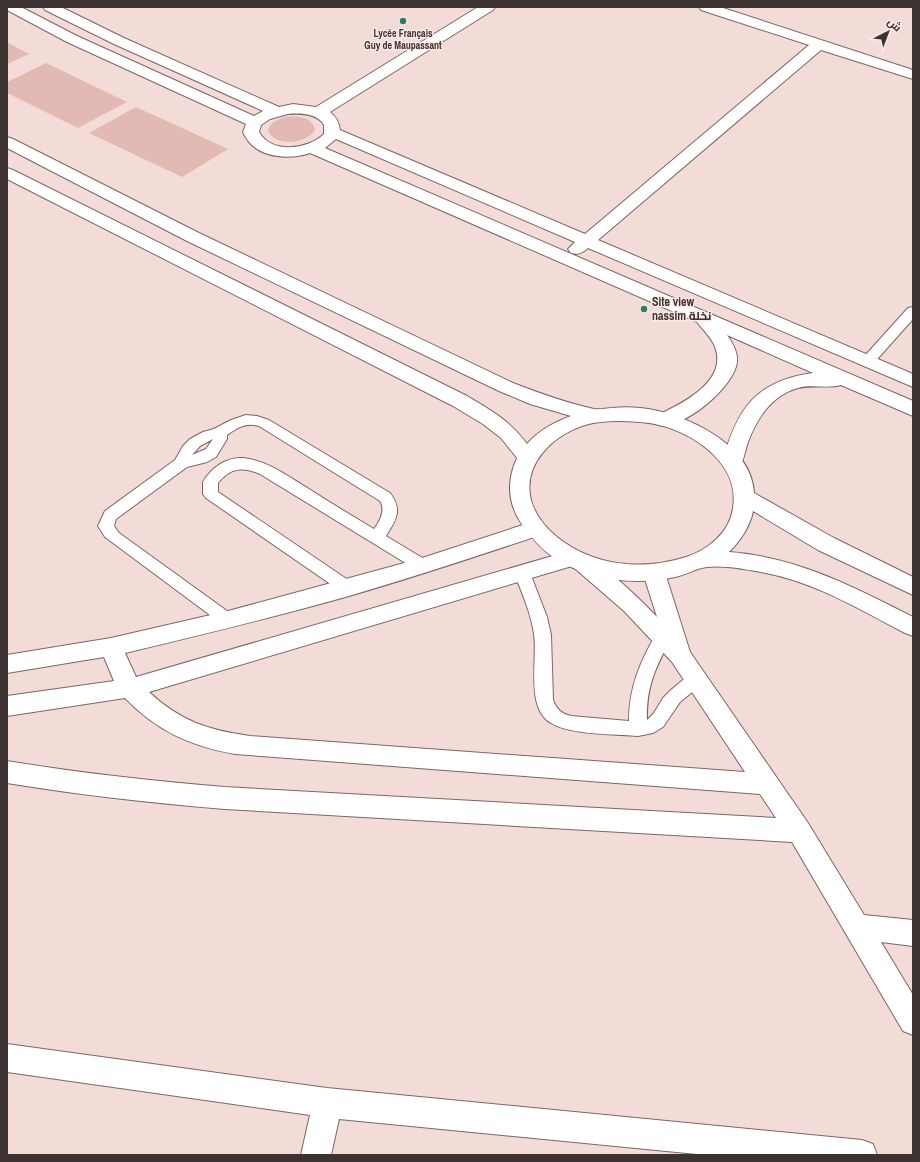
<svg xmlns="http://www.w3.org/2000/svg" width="920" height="1162" font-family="'Archivo Narrow',Cairo,sans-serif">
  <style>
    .green { fill: #e3b9b3 }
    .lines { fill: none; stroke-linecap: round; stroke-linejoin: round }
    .service-casing { stroke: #7c6664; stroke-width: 2 }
    .minor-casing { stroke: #7c6664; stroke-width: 2 }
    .trunk-casing { stroke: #7c6664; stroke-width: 2 }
    .service { fill: #fff; fill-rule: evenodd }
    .minor { fill: #fff; fill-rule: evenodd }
    .trunk { fill: #fff; fill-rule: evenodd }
    .poi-dot { fill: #36786a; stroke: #fde9e7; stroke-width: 1.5 }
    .labels { text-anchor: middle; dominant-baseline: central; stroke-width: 3; stroke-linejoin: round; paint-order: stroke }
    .far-poi-label { font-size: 10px; font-weight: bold; fill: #3c3231; stroke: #fde9e7 }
    .poi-label { font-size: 12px; font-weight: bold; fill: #3c3231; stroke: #fde9e7; text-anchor: start }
  </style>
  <rect width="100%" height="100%" fill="#f3dbd8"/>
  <g class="green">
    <path d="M7 42 29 54 7 64Z"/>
    <path d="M46 63 127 102 78 128 7 93V82Z"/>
    <path d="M136 107 228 149 182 177 89 133Z"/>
    <path d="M285 117C295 116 313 116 315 130 307 144 274 148 268 130 270 122 277 120 285 117Z"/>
  </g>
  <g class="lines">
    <g class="service-casing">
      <g id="service">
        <path d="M913 307V319L872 365 867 366 862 365 860 362 862 359 908 308Z"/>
        <path d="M246 415 257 416 269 420 390 493C403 510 396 520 386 536L429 562 431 566 429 570 423 572 417 570 260 474C242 466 230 468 218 483V492L354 584 356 588 354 592 348 594 342 592 206 498 203 494V482C211 468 226 457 243 458 267 460 289 477 309 489 331 503 352 516 374 529 380 521 386 510 380 501L259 426C246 422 237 428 227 435V439L216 457 207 462 187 467 116 519 114 526 119 533 234 616 236 620 234 624 228 626 222 624 105 537 98 526 105 511 175 460 183 446 190 439 203 432 214 429 231 420ZM213 439 206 449 192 455 200 446Z"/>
        <path d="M522 567 528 569 530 573 547 617 551 635 553 700C556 709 562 714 571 716L629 721C629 688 640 661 657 633L663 632 669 633 671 638C656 667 646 686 647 720L654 713 663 698 671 690 690 674 696 672 702 674 705 679 702 684 680 702 663 727 653 733 638 736C614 734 570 735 551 723 525 708 538 659 534 634 531 613 522 593 514 573L516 569Z"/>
      </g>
    </g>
    <g class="minor-casing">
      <g id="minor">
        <path d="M7 7H21L77 36 254 116 263 111 114 44 45 10 43 7H61L124 38 279 107 293 104 316 107 478 7H495L493 10 330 112C336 117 339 122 340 130L585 234 809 45 701 10 699 7H720L913 70V79L821 50 598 240 913 374V387L588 248C582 253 579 255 571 253L568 249 575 242 336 139 325 148 913 401V416L841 385C827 389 812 384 798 388 772 395 757 418 748 442 745 451 744 460 739 468L732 470 725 468 722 463C737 409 755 381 813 373L727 335C732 342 738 352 737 361 736 386 682 431 658 425L655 420 658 415C683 403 728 381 715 347 712 338 703 330 697 322L310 153C293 159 264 159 250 143 247 140 245 136 243 132L246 124 67 42 7 10ZM288 114C300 113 317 113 324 125V134C307 150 272 154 259 132L261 125 270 119Z"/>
        <path d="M535 521 543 524 546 529 543 534C478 556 414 577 349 596 275 617 200 635 125 653L136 677 573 550C598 558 638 597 657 617L643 573 646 567 654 565 662 567 665 573 690 652 808 823 864 915 913 920V946L881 942 913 995V1035L903 1031 792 842 225 809C152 803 80 795 7 783V761C80 773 152 781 225 787L776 818 760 794 235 754C190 746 157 731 125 698L7 716V696L114 681 104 657 7 673V655L111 638 228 611 419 559ZM572 566 624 611 672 662 745 772 250 736C208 730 180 721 149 692Z"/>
        <path d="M7 1044 327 1088 862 1140 873 1144 877 1155H707L339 1119 331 1155H301L310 1115 7 1072Z"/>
      </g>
    </g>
    <g class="trunk-casing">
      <path id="trunk" d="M7 137 13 139 199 233 513 383C539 393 566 403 594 409 600 410 606 408 612 408 621 407 631 407 640 408 682 412 752 443 754 493L834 538 913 577V595L818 550 753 511C750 527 740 541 729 552 797 557 854 587 913 617V636L905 633C859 609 813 581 761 572 745 569 722 565 707 567 696 568 686 575 675 577 635 586 587 580 553 557 541 549 532 538 523 526 508 505 506 482 517 458L501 438 483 424 453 406 7 179V168L13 170 467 396C492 411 509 420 527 444 539 430 555 422 571 416L530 404 499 391 187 241 7 148ZM618 421C632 421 646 422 660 425 697 435 740 465 733 508 730 532 708 550 686 557 642 571 593 566 557 537 546 528 535 515 531 500 522 464 553 435 585 425 595 422 607 421 618 421Z"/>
    </g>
    <use href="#service" class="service"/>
    <use href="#minor" class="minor"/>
    <use href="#trunk" class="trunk"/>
  </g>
  <g class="poi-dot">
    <circle cx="403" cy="21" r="4"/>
    <circle cx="644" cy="309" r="4"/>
  </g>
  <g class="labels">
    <g class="far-poi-label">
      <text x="403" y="33">Lycée Français<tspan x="403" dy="12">Guy de Maupassant</tspan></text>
    </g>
    <g class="poi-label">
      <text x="652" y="302">Site view<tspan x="652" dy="14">nassim نخلة</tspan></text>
    </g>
  </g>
  <rect width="920" height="1162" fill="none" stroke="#3c3231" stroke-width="16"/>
  <g transform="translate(888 32) rotate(42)" stroke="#fde9e7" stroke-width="3" paint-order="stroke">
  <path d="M0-3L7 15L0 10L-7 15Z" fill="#3c3231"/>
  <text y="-6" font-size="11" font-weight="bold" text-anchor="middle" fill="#3c3231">ش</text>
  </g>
</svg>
